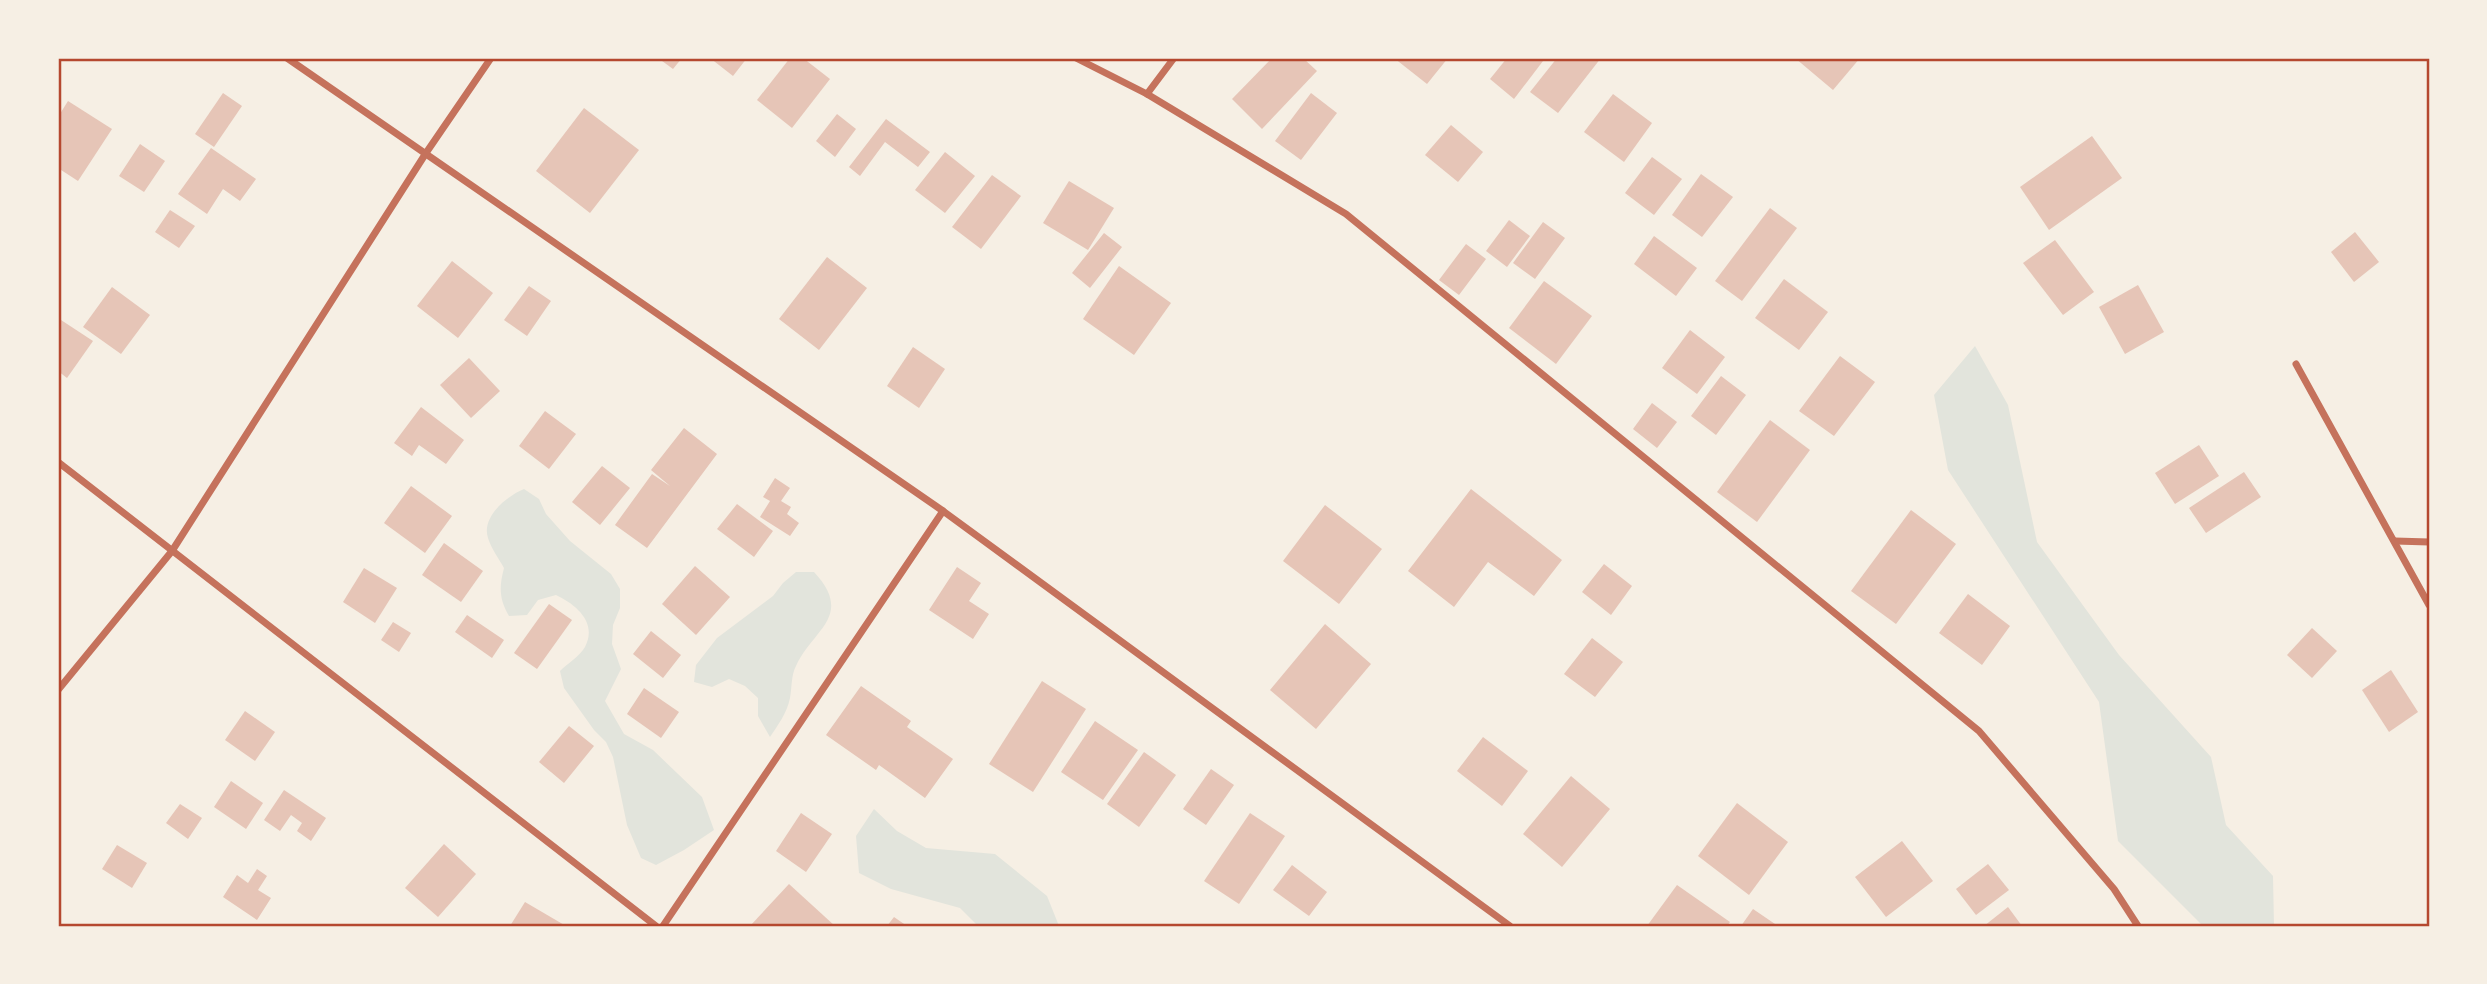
<svg xmlns="http://www.w3.org/2000/svg" width="2487" height="984" font-family="Figtree,sans-serif">
  <style>
    .green { fill: #e2e4dc }
    .building { fill: #e6c5b7 }
    .lines { fill: none; stroke-linecap: round; stroke-linejoin: round }
    .minor { stroke: #c5725c; stroke-width: 7 }
    .neatline { fill: none; stroke: #b5482f; stroke-width: 2.5 }
  </style>
  <rect width="100%" height="100%" fill="#f6efe4"/>
  <g class="green">
    <path d="M1975 346 2008 405 2037 542 2119 655 2211 757 2226 825 2273 876 2274 926H2203L2118 841 2099 702 1948 470 1934 395Z"/>
    <path d="M524 489 539 499 546 514 570 541 611 574 620 589V608L613 625 612 644 621 669 605 701 624 734 653 750 702 797 714 830 684 850 656 865 641 858 627 825 613 757 606 742 594 730 564 688 560 671C567 664 580 656 585 647 598 622 575 604 556 595L538 600 527 615 509 616C499 599 499 587 504 568 499 559 491 548 488 538 481 517 507 496 524 489Z"/>
    <path d="M796 572H814C855 616 812 630 796 666 791 675 792 688 790 698 787 713 778 725 770 737L758 716V698L745 686 729 679 712 687 694 682 696 665 717 638 773 596 783 583Z"/>
    <path d="M874 809 897 831 926 848 995 854 1047 896 1059 926H978L960 908 891 889 859 873 856 836Z"/>
  </g>
  <g class="building">
    <path d="M658 58H682L673 69Z"/>
    <path d="M710 58H747L733 76Z"/>
    <path d="M790 58H803L830 79 792 128 757 100Z"/>
    <path d="M1272 58H1303L1317 71 1262 129 1232 99Z"/>
    <path d="M1394 58H1448L1427 84Z"/>
    <path d="M1507 58H1539L1543 61 1514 99 1490 79Z"/>
    <path d="M1557 58H1601L1558 113 1530 92Z"/>
    <path d="M1795 58H1860L1833 90Z"/>
    <path d="M223 93 242 106 214 147 195 134Z"/>
    <path d="M1311 93 1337 113 1301 160 1275 141Z"/>
    <path d="M1613 94 1652 123 1624 162 1584 132Z"/>
    <path d="M68 101 112 129 78 181 58 168V117Z"/>
    <path d="M584 108 639 150 590 213 536 171Z"/>
    <path d="M837 114 856 129 835 157 816 141Z"/>
    <path d="M886 119 930 152 918 167 885 142 860 176 849 167Z"/>
    <path d="M1451 125 1483 152 1458 182 1425 155Z"/>
    <path d="M2092 136 2122 178 2049 230 2020 187Z"/>
    <path d="M140 144 165 161 144 192 119 176Z"/>
    <path d="M211 148 256 179 240 201 223 189 207 214 178 194Z"/>
    <path d="M945 152 975 176 945 213 915 190Z"/>
    <path d="M1652 157 1682 179 1654 215 1625 193Z"/>
    <path d="M1701 174 1733 197 1702 237 1672 215Z"/>
    <path d="M992 175 1021 196 981 249 952 227Z"/>
    <path d="M1069 181 1114 208 1088 250 1043 223Z"/>
    <path d="M1770 208 1797 228 1742 301 1715 281Z"/>
    <path d="M170 210 195 226 179 248 155 232Z"/>
    <path d="M1509 220 1530 236 1507 267 1486 251Z"/>
    <path d="M1543 222 1565 238 1535 279 1513 263Z"/>
    <path d="M2355 232 2379 262 2354 282 2331 252Z"/>
    <path d="M1104 233 1122 247 1090 288 1072 273Z"/>
    <path d="M1654 236 1697 268 1676 296 1634 264Z"/>
    <path d="M2055 240 2094 292 2063 315 2023 263Z"/>
    <path d="M1466 244 1486 259 1459 295 1439 280Z"/>
    <path d="M827 257 867 288 819 350 779 319Z"/>
    <path d="M452 261 493 293 458 338 417 306Z"/>
    <path d="M1119 266 1171 303 1134 355 1083 319Z"/>
    <path d="M1784 279 1828 312 1799 350 1755 318Z"/>
    <path d="M1544 281 1592 316 1556 364 1509 328Z"/>
    <path d="M2138 285 2164 332 2125 354 2099 307Z"/>
    <path d="M529 286 551 301 527 336 504 320Z"/>
    <path d="M112 287 150 315 121 354 83 327Z"/>
    <path d="M61 320 93 341 67 378 58 371V325Z"/>
    <path d="M1690 330 1725 357 1697 394 1662 368Z"/>
    <path d="M913 347 945 369 919 408 887 386Z"/>
    <path d="M1840 356 1875 382 1834 436 1799 411Z"/>
    <path d="M469 358 500 391 471 418 440 385Z"/>
    <path d="M1721 376 1746 395 1716 435 1691 416Z"/>
    <path d="M1652 403 1677 422 1657 448 1633 429Z"/>
    <path d="M421 407 464 440 446 464 419 445 412 456 394 443Z"/>
    <path d="M545 411 576 434 549 469 519 446Z"/>
    <path d="M1770 420 1810 450 1757 522 1717 492Z"/>
    <path d="M684 428 717 454 647 548 615 525 652 474 670 486 651 470Z"/>
    <path d="M2199 445 2219 476 2175 504 2155 473Z"/>
    <path d="M602 466 630 488 600 525 572 502Z"/>
    <path d="M2244 472 2261 497 2206 533 2189 508Z"/>
    <path d="M775 478 790 488 781 501 791 507 787 514 799 523 790 536 760 517 770 501 763 497Z"/>
    <path d="M411 486 452 516 425 553 384 523Z"/>
    <path d="M1471 489 1562 560 1534 596 1488 562 1454 607 1408 571Z"/>
    <path d="M737 504 773 531 754 557 717 529Z"/>
    <path d="M1325 505 1382 549 1339 604 1283 561Z"/>
    <path d="M1911 510 1956 544 1896 624 1851 591Z"/>
    <path d="M444 543 483 571 461 602 422 575Z"/>
    <path d="M1604 564 1632 586 1611 615 1582 592Z"/>
    <path d="M695 566 730 597 696 635 662 604Z"/>
    <path d="M957 567 981 583 969 601 989 614 973 639 929 610Z"/>
    <path d="M364 568 397 588 375 623 343 602Z"/>
    <path d="M1968 594 2010 626 1982 665 1939 633Z"/>
    <path d="M549 604 572 620 537 669 514 653Z"/>
    <path d="M467 615 504 640 492 658 455 632Z"/>
    <path d="M393 622 411 633 399 652 381 640Z"/>
    <path d="M1325 624 1371 664 1316 729 1270 690Z"/>
    <path d="M2312 628 2337 651 2312 678 2287 655Z"/>
    <path d="M651 631 681 655 663 678 633 654Z"/>
    <path d="M1592 638 1623 662 1595 697 1564 674Z"/>
    <path d="M2391 670 2418 712 2389 732 2362 690Z"/>
    <path d="M1042 681 1086 709 1033 792 989 764Z"/>
    <path d="M861 686 911 721 907 727 953 759 925 798 879 765 876 770 826 735Z"/>
    <path d="M644 688 679 712 661 738 627 714Z"/>
    <path d="M245 711 275 732 255 761 225 740Z"/>
    <path d="M1095 721 1138 750 1103 800 1061 772Z"/>
    <path d="M569 726 594 746 564 783 539 762Z"/>
    <path d="M1483 737 1528 771 1502 806 1457 771Z"/>
    <path d="M1144 752 1176 775 1139 827 1107 804Z"/>
    <path d="M1211 769 1234 785 1206 825 1183 809Z"/>
    <path d="M1571 776 1610 809 1562 867 1523 834Z"/>
    <path d="M231 781 263 803 246 829 214 807Z"/>
    <path d="M284 790 326 818 311 841 297 831 302 823 291 815 280 831 264 820Z"/>
    <path d="M1737 803 1788 842 1749 895 1698 856Z"/>
    <path d="M180 804 202 818 188 839 166 823Z"/>
    <path d="M801 813 832 834 806 872 776 851Z"/>
    <path d="M1250 813 1285 836 1239 904 1204 881Z"/>
    <path d="M1902 841 1933 881 1886 917 1855 877Z"/>
    <path d="M444 844 476 874 438 917 405 888Z"/>
    <path d="M117 845 147 863 132 888 102 869Z"/>
    <path d="M1988 864 2009 890 1976 915 1956 889Z"/>
    <path d="M1292 865 1327 892 1309 916 1273 890Z"/>
    <path d="M257 869 267 876 258 890 271 898 257 920 223 897 237 875 248 883Z"/>
    <path d="M789 884 835 926H750Z"/>
    <path d="M1677 885 1730 922 1727 926H1647Z"/>
    <path d="M525 902 566 926H510Z"/>
    <path d="M2008 907 2022 926H1984Z"/>
    <path d="M1753 909 1778 926H1741Z"/>
    <path d="M894 917 907 926H887Z"/>
  </g>
  <g class="lines">
    <g class="minor">
      <path d="M287 58 943 511 1510 926"/>
      <path d="M1076 58 1147 94 1346 214 1979 731 2114 889 2138 926"/>
      <path d="M1147 94 1174 58"/>
      <path d="M2296 364 2429 605"/>
      <path d="M58 462 656 926"/>
      <path d="M2395 541 2429 542"/>
      <path d="M58 690 172 551 426 153 491 58"/>
      <path d="M663 926 943 511"/>
    </g>
  </g>
  <rect width="2487" height="984" fill="none" stroke="#f6efe4" stroke-width="119"/>
  <rect x="60" y="60" width="2368" height="865" class="neatline"/>
</svg>
